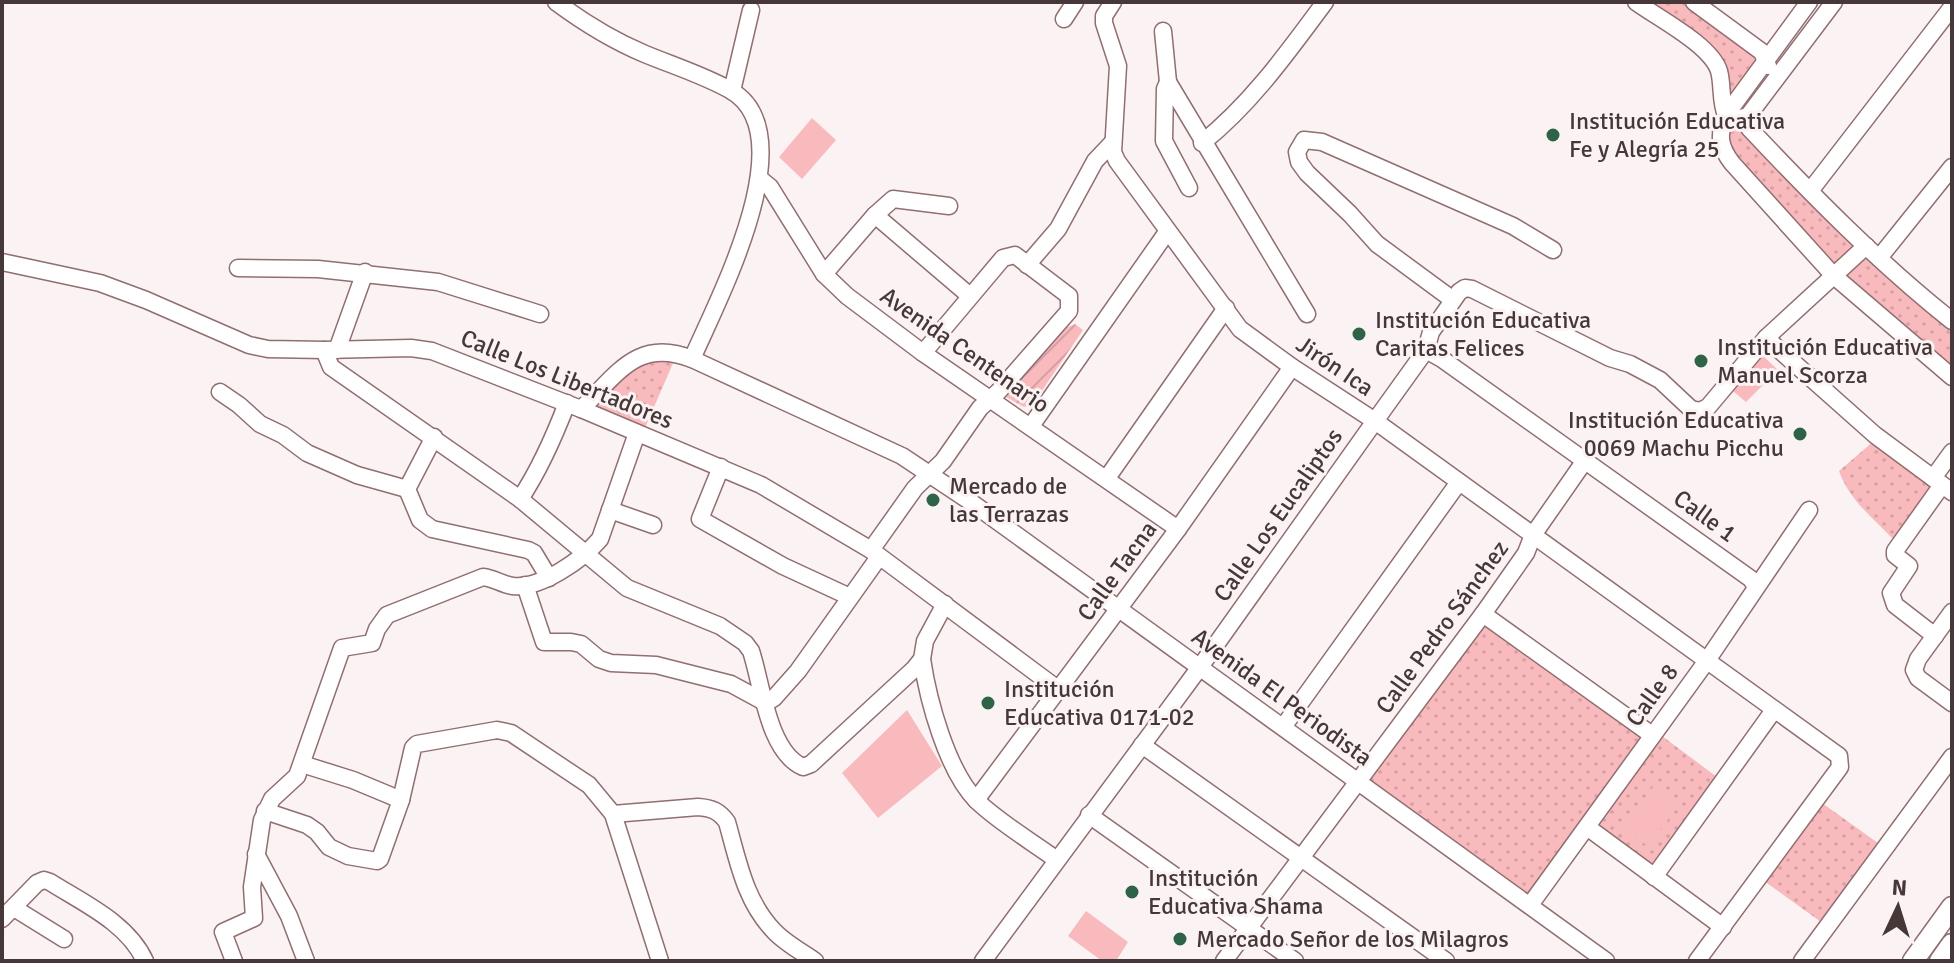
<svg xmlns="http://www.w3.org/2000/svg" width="1954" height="963" font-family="Signika,sans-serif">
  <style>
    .grass { fill: url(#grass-dots) }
    .garden { fill: url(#garden-furrows) }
    .pitch { fill: #f9babe }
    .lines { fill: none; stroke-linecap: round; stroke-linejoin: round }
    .minor-casing { stroke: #916e70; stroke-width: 19 }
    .major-casing { stroke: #916e70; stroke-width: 23 }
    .minor { stroke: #fff; stroke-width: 16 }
    .major { stroke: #fff; stroke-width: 20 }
    .poi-dot { fill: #2f6348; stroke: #fbf3f3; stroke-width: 3 }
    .labels { text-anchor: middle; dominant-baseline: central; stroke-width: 6; stroke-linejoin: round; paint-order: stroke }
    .poi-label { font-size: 24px; fill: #463738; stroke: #fbf3f3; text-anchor: start }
    .street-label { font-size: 24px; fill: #463738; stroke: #fbf3f3 }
  </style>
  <defs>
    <pattern id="grass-dots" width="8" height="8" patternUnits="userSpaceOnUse" patternTransform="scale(2)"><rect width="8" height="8" fill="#f9babe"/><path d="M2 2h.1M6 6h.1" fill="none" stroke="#d7a0a4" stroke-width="1.8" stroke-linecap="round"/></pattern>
    <pattern id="garden-furrows" width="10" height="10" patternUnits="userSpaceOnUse" patternTransform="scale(2)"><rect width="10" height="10" fill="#f9babe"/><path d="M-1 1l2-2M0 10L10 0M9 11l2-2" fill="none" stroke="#d7a0a4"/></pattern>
  </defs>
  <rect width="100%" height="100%" fill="#fbf3f3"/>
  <g class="grass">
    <path d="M1650 2H1686L1755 55 1754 68 1734 98 1728 97 1723 61Z"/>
    <path d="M1736 127 1741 128 1853 244V251L1835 265 1828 263 1735 161 1726 132Z"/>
    <path d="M1866 257 1952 325V372L1847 283 1846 274Z"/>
    <path d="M659 357 674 361 644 430 594 406C614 385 631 364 659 357Z"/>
    <path d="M1875 440 1936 488 1895 541C1874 519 1849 500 1839 471Z"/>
    <path d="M1483 621 1644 737 1528 896 1367 780Z"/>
    <path d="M1662 736 1717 777 1652 868 1595 825Z"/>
    <path d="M1822 803 1878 843 1821 922 1764 881Z"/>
  </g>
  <path class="garden" d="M1075 324 1083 330 1033 404 1024 407 1006 397 1061 330Z"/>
  <g class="pitch">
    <path d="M812 118 836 140 802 179 779 157Z"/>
    <path d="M1762 355 1778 370 1746 402 1727 386Z"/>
    <path d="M907 710 942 766 878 818 842 773Z"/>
    <path d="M1653 787 1679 805 1648 846 1622 828Z"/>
    <path d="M1086 911 1128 942 1116 961H1102L1068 936Z"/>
  </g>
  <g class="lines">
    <g class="minor-casing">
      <g id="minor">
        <path d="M556 2C583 22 614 41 645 54 674 66 703 75 730 90 807 133 717 301 692 359"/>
        <path d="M1113 2 1104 16V23L1118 66 1113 152 1117 161 1240 329 1292 367 1375 421 1839 756 1840 767 1697 961"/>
        <path d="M1636 2C1658 18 1711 45 1719 71 1723 85 1720 102 1726 115"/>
        <path d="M1694 2 1762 52 1768 66"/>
        <path d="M1809 2 1726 115C1718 135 1719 146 1732 163L1834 276 1952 377"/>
        <path d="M1064 19 1075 2"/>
        <path d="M1163 31 1168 82 1165 89 1164 141 1189 188"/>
        <path d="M1168 82 1307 314"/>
        <path d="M732 91 751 10"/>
        <path d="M1748 116 1749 128C1813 196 1879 263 1952 321"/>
        <path d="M1741 118 1748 116 1834 2"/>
        <path d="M1202 143C1251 104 1288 52 1325 2"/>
        <path d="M759 178 770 187 824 274 847 296 923 353 1178 529"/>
        <path d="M1810 191 1952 7"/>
        <path d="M875 215 970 296"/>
        <path d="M1879 258 1952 167"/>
        <path d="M2 262 100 283 146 300 249 345 268 349 324 350 411 348 432 351 581 409 761 485 871 550 1059 690"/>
        <path d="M1027 265 1058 229 1095 161 1113 142"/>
        <path d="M238 268 318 269 438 282 540 314"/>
        <path d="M824 274 875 215 893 199 949 206"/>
        <path d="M1453 300 1377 244 1350 214 1307 173 1299 162 1297 152 1304 140 1322 142 1513 226 1553 250"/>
        <path d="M1766 338 1875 435 1952 492"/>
        <path d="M324 350 331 367 520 499 627 588 720 626 745 643 751 651C762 684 768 752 803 767L811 764 914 669 922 659 925 641 945 604"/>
        <path d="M337 350 365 272"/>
        <path d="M1426 350 1442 359 1751 579 1756 587"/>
        <path d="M220 392 239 405 260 424 283 435 307 453 357 475 407 489"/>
        <path d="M581 409C617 375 637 337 692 359L902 456 968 500 1606 961"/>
        <path d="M1031 426 1167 232"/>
        <path d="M434 437 407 489 420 520 432 529 528 550 534 553 549 578"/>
        <path d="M721 467 700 519 783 566 850 597"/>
        <path d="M1107 478 1226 308"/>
        <path d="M1933 478 1952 452"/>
        <path d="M520 499C540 469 554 437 567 403"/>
        <path d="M610 510 653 525"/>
        <path d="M871 550 915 488 943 461 980 408 998 392 1069 311V296L1015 255 1003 258 923 353"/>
        <path d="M525 585 544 642H571L581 644 599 659 611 663 656 665 731 684 766 703"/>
        <path d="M1952 612 1918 659 1914 670 1918 678 1952 703"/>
        <path d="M1483 614 1652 735"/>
        <path d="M1935 636 1895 605 1891 593 1909 566 1895 555V551L1942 485"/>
        <path d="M922 659C928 700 947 771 977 801 1000 823 1031 841 1057 860"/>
        <path d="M766 703 774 698 798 671 879 557"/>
        <path d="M1283 727 1459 482"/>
        <path d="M1142 745 1446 961"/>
        <path d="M302 764 353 780 401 800"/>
        <path d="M976 800 1178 529 1292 367"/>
        <path d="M265 811 307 825 317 832 329 847 348 856 377 861 380 859 401 800 413 748 417 744 497 730 511 733 589 785 613 814 660 961"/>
        <path d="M613 814 698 807C712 808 719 811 727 822 738 861 745 901 774 931 785 943 802 952 815 961"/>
        <path d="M1089 815 1295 961"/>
        <path d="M1587 827 1723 927"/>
        <path d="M256 854 289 916 306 961"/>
        <path d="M1654 877 1774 710"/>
        <path d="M1530 905 1706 662 1809 510"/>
        <path d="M14 908 64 939"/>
        <path d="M2 919 37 883 44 880 50 882C83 903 128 923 145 961"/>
        <path d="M234 961 223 932 254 918 252 887 262 820 272 799 297 776 342 648 372 643 377 629 387 615 483 577C494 578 503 585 513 586 541 589 583 559 600 539L637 433"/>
        <path d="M983 961 1200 667 1375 421 1426 350 1431 332 1459 292 1465 288 1472 289 1610 358 1630 364 1660 380 1691 409 1700 411 1708 407 1766 338 1866 246"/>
        <path d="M1224 961 1483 614 1526 553 1533 535 1586 459"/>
        <path d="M1802 961 1952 757"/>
      </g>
    </g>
    <g class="major-casing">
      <g id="major">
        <path d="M1913 961 1952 907"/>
        <path d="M1940 961 1952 944"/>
      </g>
    </g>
    <use href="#minor" class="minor"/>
    <use href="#major" class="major"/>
  </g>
  <g class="poi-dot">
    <circle cx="1553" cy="135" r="8"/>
    <circle cx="1359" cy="334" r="8"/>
    <circle cx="1701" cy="361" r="8"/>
    <circle cx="1800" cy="434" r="8"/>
    <circle cx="933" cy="500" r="8"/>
    <circle cx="988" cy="703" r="8"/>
    <circle cx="1132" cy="892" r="8"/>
    <circle cx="1180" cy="939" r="8"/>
  </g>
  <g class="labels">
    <g class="poi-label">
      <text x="1569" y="121">Institución Educativa<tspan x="1569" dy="28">Fe y Alegría 25</tspan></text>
      <text x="1375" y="320">Institución Educativa<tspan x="1375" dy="28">Caritas Felices</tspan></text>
      <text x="1717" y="347">Institución Educativa<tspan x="1717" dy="28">Manuel Scorza</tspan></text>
      <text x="1784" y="420" text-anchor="end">Institución Educativa<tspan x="1784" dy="28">0069 Machu Picchu</tspan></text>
      <text x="949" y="486">Mercado de<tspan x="949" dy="28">las Terrazas</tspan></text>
      <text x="1004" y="689">Institución<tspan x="1004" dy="28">Educativa 0171-02</tspan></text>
      <text x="1148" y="878">Institución<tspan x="1148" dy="28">Educativa Shama</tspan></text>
      <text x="1196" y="939">Mercado Señor de los Milagros</text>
    </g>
    <g class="street-label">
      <text transform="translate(965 350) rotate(35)">Avenida Centenario</text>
      <text transform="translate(1335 366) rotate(34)">Jirón Ica</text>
      <text transform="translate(567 379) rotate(22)">Calle Los Libertadores</text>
      <text transform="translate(1278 515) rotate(-55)">Calle Los Eucaliptos</text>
      <text transform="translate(1705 516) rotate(36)">Calle 1</text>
      <text transform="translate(1117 571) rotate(-54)">Calle Tacna</text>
      <text transform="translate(1442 627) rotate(-54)">Calle Pedro Sánchez</text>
      <text transform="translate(1652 695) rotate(-54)">Calle 8</text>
      <text transform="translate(1282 697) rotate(36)">Avenida El Periodista</text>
    </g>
  </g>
  <rect width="1954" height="963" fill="none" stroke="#463738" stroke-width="8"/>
  <g transform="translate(1898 907) rotate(4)" stroke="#fbf3f3" stroke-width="6" paint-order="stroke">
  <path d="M0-6L14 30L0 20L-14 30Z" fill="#463738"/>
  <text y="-12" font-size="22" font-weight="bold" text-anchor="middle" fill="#463738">N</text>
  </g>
</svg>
